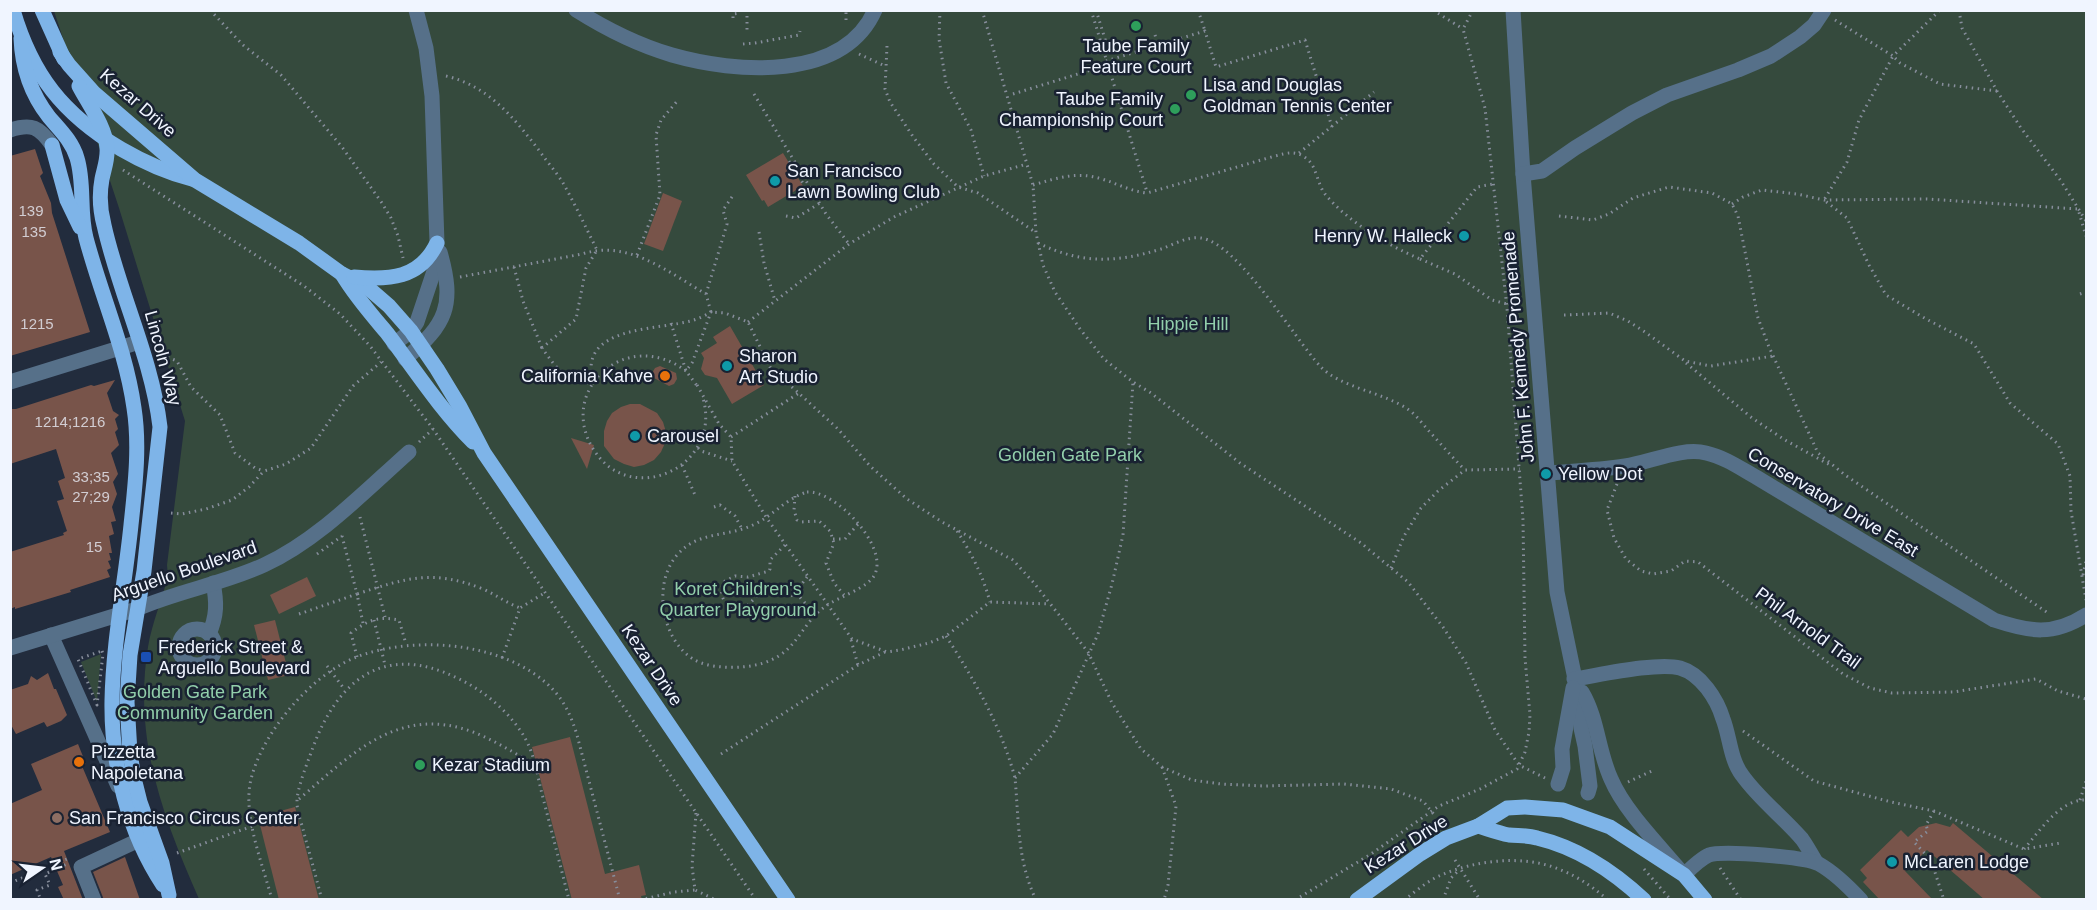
<svg xmlns="http://www.w3.org/2000/svg" width="2097" height="910" font-family="Helvetica,sans-serif">
  <style>
    .green { fill: #354a3d }
    .building { fill: #78544a }
    .lines { fill: none; stroke-linecap: round; stroke-linejoin: round }
    .path { stroke: #878e9c; stroke-width: 3; stroke-dasharray: 1.5 4.5; stroke-linecap: butt }
    .minor { stroke: #567089; stroke-width: 15 }
    .major { stroke: #7eb4e8; stroke-width: 15 }
    .leisure-dot { fill: #2e9e5b; stroke: #192232; stroke-width: 2 }
    .culture-dot { fill: #0f9aa8; stroke: #192232; stroke-width: 2 }
    .food-dot { fill: #e8710a; stroke: #192232; stroke-width: 2 }
    .transit-dot { fill: #1a4fb4; stroke: #192232; stroke-width: 2 }
    .education-dot { fill: #8d6e63; stroke: #192232; stroke-width: 2 }
    .labels { text-anchor: middle; dominant-baseline: central; stroke-width: 5; stroke-linejoin: round; paint-order: stroke }
    .number-label { font-size: 15px; fill: #d2cdd2 }
    .poi-label { font-size: 18px; fill: #f0f5ff; stroke: #192232; text-anchor: start }
    .street-label { font-size: 18px; fill: #f0f5ff; stroke: #192232 }
    .park-label { font-size: 18px; fill: #92cfab; stroke: #192232 }
  </style>
  <rect width="100%" height="100%" fill="#222c3d"/>
  <g class="green">
    <path d="M54 11H2086V899H199C163 817 133 739 148 647 152 623 162 600 168 576L167 565 185 421 119 208Z"/>
    <path d="M101 654 97 702 81 662Z"/>
  </g>
  <g class="building">
    <path d="M35 149 43 173 40 176 51 203 52 213 90 332 10 356V156Z"/>
    <path d="M783 153 803 186 768 207 764 200 762 201 746 175Z"/>
    <path d="M663 193 682 201 663 251 644 244Z"/>
    <path d="M730 326 764 385 732 404 717 378 705 375 701 369 704 358 701 353 717 343 713 337Z"/>
    <path d="M660 366 676 373 677 379 674 384 669 386 654 378 652 373 655 368Z"/>
    <path d="M115 380 107 393 113 411 119 415 115 419 118 429 115 432 119 445 111 453 118 474 113 482 117 494 112 507 116 521 111 522 114 534 109 536 112 553H109L111 560 108 561 111 568 107 570 110 577 70 590 71 592 15 609V607L10 609V552L64 535 63 533 67 531 57 501 64 499 58 481 65 478 56 449 10 464V409H16L91 385 94 386Z"/>
    <path d="M630 404H640L657 413 663 422 666 432 665 443 661 452 654 460 644 465 634 467 624 464 614 459 604 446V431L607 421 612 413 621 407Z"/>
    <path d="M571 438 594 445 587 469Z"/>
    <path d="M307 577 316 596 279 614 270 595Z"/>
    <path d="M275 620 289 675 268 680 254 625Z"/>
    <path d="M48 673 54 689H56L67 715 61 721 47 727 44 722 16 734 10 723V690L28 684 31 676 37 680Z"/>
    <path d="M570 737 605 874 639 865 646 895 641 896 642 900H572L532 747Z"/>
    <path d="M78 744 86 764 82 766 110 832 64 851 83 900H64L58 887 63 885 51 857 10 875V804L42 790 31 764Z"/>
    <path d="M295 807 319 900H279L258 817Z"/>
    <path d="M1936 823 1950 827 1953 823 2044 900H1985L1927 850 1905 871 1933 900H1880L1863 882 1867 878 1860 870 1901 830 1908 837 1919 827Z"/>
    <path d="M125 857 140 900H104L93 872Z"/>
  </g>
  <g class="lines">
    <g class="path">
      <path d="M210 10 243 45 281 75 342 147 382 203 391 218 398 236 403 258"/>
      <path d="M631 10 632 16"/>
      <path d="M747 10V34"/>
      <path d="M940 10 939 39 946 83 971 130 984 176"/>
      <path d="M982 10 1033 185 1036 233 1043 265 1055 292 1080 329 1104 359 1133 382 1151 393 1240 463 1361 543 1408 582 1443 627 1466 663 1495 730 1519 765 1545 778"/>
      <path d="M1091 10 1147 192"/>
      <path d="M1096 10 1109 52 1118 50 1117 47"/>
      <path d="M1198 10 1205 31"/>
      <path d="M1433 10 1463 29"/>
      <path d="M1959 10 1962 28 1997 91 2021 128 2061 181 2086 221"/>
      <path d="M733 18V14L740 13V10"/>
      <path d="M846 20V11"/>
      <path d="M1835 20 1893 56 1940 10"/>
      <path d="M1155 35 1158 45"/>
      <path d="M743 44 755 43 799 35 800 31"/>
      <path d="M887 46 885 89 890 102 914 138 934 164 958 187 978 193 1035 232"/>
      <path d="M1126 47 1128 54"/>
      <path d="M859 54 885 66"/>
      <path d="M1106 61 1205 31 1216 67 1305 40 1332 127"/>
      <path d="M446 76C489 86 515 119 541 153 548 163 557 173 563 183 575 204 586 228 597 250L586 268 576 319 542 348C558 370 565 382 593 383 577 324 659 331 694 320 700 318 706 315 711 312L692 363 686 371"/>
      <path d="M1997 91 1940 84 1900 63 1893 56 1859 120 1847 162 1824 200 1847 218 1869 265 1886 295 1926 319 1974 344 2010 403 2058 444 2070 476 2071 511 2086 600"/>
      <path d="M754 94 826 214 849 244"/>
      <path d="M1013 94 1107 65"/>
      <path d="M1299 153 1374 92"/>
      <path d="M789 163 790 162 807 190 811 188"/>
      <path d="M123 170 304 286 340 314 370 346 433 429 756 900"/>
      <path d="M1033 185C1057 178 1078 171 1102 179 1118 184 1130 191 1147 193L1275 156C1287 153 1295 150 1306 158 1317 166 1317 184 1325 194 1347 221 1387 245 1420 259L1477 187 1493 184"/>
      <path d="M1732 204 1743 197 1762 190 1797 194 1824 200 1927 199 2078 209 2086 236"/>
      <path d="M786 216 796 218 820 203"/>
      <path d="M1559 216 1593 220 1609 214 1633 198 1669 187 1712 193 1732 204 1738 216 1758 318 1769 347 1818 453 1845 475 2048 613"/>
      <path d="M759 232 764 263 775 301"/>
      <path d="M1038 243C1081 264 1116 263 1161 249 1173 245 1187 236 1201 238 1238 243 1294 338 1320 366 1340 388 1384 392 1409 410 1416 415 1422 423 1428 430 1440 443 1452 457 1465 470"/>
      <path d="M637 255 660 195 656 135 661 120 679 99"/>
      <path d="M1420 259 1455 274 1492 300 1507 304"/>
      <path d="M514 267 523 301 542 348"/>
      <path d="M460 277 582 254C628 239 668 272 706 294L711 312 725 313 748 322 770 367 838 429 870 466 907 499 942 522 1013 560 1034 583 1088 652 1112 703 1141 749 1162 767 1192 780 1221 784 1263 786 1344 784 1391 789 1423 801 1436 817"/>
      <path d="M706 294 727 224 723 210 734 194"/>
      <path d="M2080 294 2086 292"/>
      <path d="M1564 315 1609 313 1628 321 1645 332 1685 361 1711 366 1773 356"/>
      <path d="M748 322 849 244 894 217 984 176 1027 164"/>
      <path d="M671 323 686 371 698 387"/>
      <path d="M162 355 177 361 191 387 220 415 235 453 255 468 264 471"/>
      <path d="M1686 363 1752 418 1785 440 1830 465"/>
      <path d="M686 371C628 327 558 388 592 447 628 510 723 468 703 398"/>
      <path d="M697 385 719 424 731 437 732 461 766 517 852 639 887 652 900 650 929 643 946 636 990 602 1050 604"/>
      <path d="M731 437 799 393"/>
      <path d="M419 442 433 429"/>
      <path d="M698 448 701 451 732 461"/>
      <path d="M682 465 695 495"/>
      <path d="M1617 484 1607 510 1614 538 1626 559 1641 571 1653 574 1671 571 1685 561 1698 562 1843 674 1870 688 1892 693 1953 692 2036 679 2058 691 2086 699"/>
      <path d="M807 492C835 490 888 545 875 574 869 588 838 597 826 606 806 619 799 643 780 655 768 663 755 666 741 667 726 668 706 667 693 659 661 639 652 582 678 554 698 531 728 537 753 525 773 516 785 499 807 492Z"/>
      <path d="M795 496 794 510 797 520 801 522 819 521 830 531 834 543 826 563 834 583 844 595"/>
      <path d="M714 507 720 505 735 516 742 529"/>
      <path d="M171 513 182 514 206 509 232 500 249 487 264 471 286 464 311 448 353 386 381 362"/>
      <path d="M360 517 385 617"/>
      <path d="M957 531C972 554 983 576 990 602"/>
      <path d="M833 539H845L859 523"/>
      <path d="M785 545 770 560V569L769 571 748 577 735 576 725 581C719 591 721 601 732 608L745 607C755 601 763 583 776 586 782 588 788 593 793 596L807 577"/>
      <path d="M317 554 342 536"/>
      <path d="M1391 568 1404 536 1421 508 1438 491 1465 470 1520 469"/>
      <path d="M2083 575 2086 561"/>
      <path d="M796 593 815 614"/>
      <path d="M299 614 357 594 341 532"/>
      <path d="M796 615 806 603"/>
      <path d="M374 620 385 665"/>
      <path d="M363 623 357 594C406 578 433 569 483 589 496 595 507 603 520 608"/>
      <path d="M946 636C975 681 1001 726 1015 778 1019 821 1017 860 1036 900"/>
      <path d="M851 640 858 665"/>
      <path d="M102 651 103 654 97 705 78 659Z"/>
      <path d="M357 657 351 633C368 620 378 616 399 620L406 644"/>
      <path d="M502 658 520 608 546 592"/>
      <path d="M327 666 345 690"/>
      <path d="M1743 731 1814 781 1891 802 1934 811 2024 849 2061 843"/>
      <path d="M721 754 858 665 885 652"/>
      <path d="M1162 767 1176 806 1168 885 1164 900"/>
      <path d="M1015 778 1053 734 1098 634 1112 584 1123 535 1133 382"/>
      <path d="M1628 782 1654 770"/>
      <path d="M299 799C351 755 398 704 473 732 494 740 514 753 534 764"/>
      <path d="M2080 800 2086 781"/>
      <path d="M1934 811 1926 825 1928 831 1914 842 1931 860 1943 897 1945 900"/>
      <path d="M696 813 692 866 695 890 716 900"/>
      <path d="M2024 849C2039 832 2060 799 2086 800"/>
      <path d="M177 853 253 826"/>
      <path d="M1455 860 1480 900"/>
      <path d="M1720 868 1741 900"/>
      <path d="M1644 869 1671 900"/>
      <path d="M10 883 67 859"/>
      <path d="M36 900 40 898 37 890 50 885 45 874 67 864"/>
      <path d="M272 900C263 865 244 819 250 784 259 736 309 677 354 658 415 633 518 642 560 698 568 709 573 722 577 735L620 900"/>
      <path d="M322 900C316 877 310 855 304 833 302 824 297 813 297 802 297 788 307 764 312 750 337 680 384 642 457 678 483 690 506 709 522 733 534 751 537 774 542 794 551 829 560 864 569 900"/>
      <path d="M640 900 674 892 695 890"/>
      <path d="M1295 900 1371 854 1439 806 1480 789 1517 769 1525 752 1529 732 1530 715 1525 658 1523 520 1507 308 1485 108 1463 29 1473 10"/>
      <path d="M1404 900C1415 892 1426 882 1439 876 1475 860 1524 854 1561 870 1579 877 1594 888 1608 900"/>
      <path d="M1443 900 1451 878 1459 870"/>
    </g>
    <g class="minor">
      <path d="M576 10C606 29 638 45 672 55 735 73 843 82 875 10"/>
      <path d="M1513 10 1523 174 1557 592 1580 703 1581 728 1585 746 1590 786 1588 793"/>
      <path d="M10 130C32 123 39 127 52 145"/>
      <path d="M1523 174 1542 171 1575 148 1632 113 1667 95 1738 70 1771 56 1800 37 1814 25 1824 10"/>
      <path d="M394 344 411 331 417 322 434 271 437 243 432 96 426 48 416 10"/>
      <path d="M405 359C447 324 455 305 440 252"/>
      <path d="M10 382 139 342"/>
      <path d="M1548 473C1574 471 1599 470 1625 466 1651 462 1682 447 1706 453 1724 457 1740 468 1756 477L1994 620C2030 632 2053 636 2086 615"/>
      <circle cx="197" cy="647" r="18"/>
      <path d="M209 634C217 616 217 602 213 583"/>
      <path d="M51 635 118 786"/>
      <path d="M10 648 137 609C178 591 223 584 264 565 318 540 364 492 409 452"/>
      <path d="M1574 679C1600 675 1657 662 1680 668 1701 674 1717 699 1723 719 1730 737 1730 759 1742 775 1759 799 1783 817 1802 839 1807 846 1812 855 1816 862"/>
      <path d="M1582 692C1598 719 1598 751 1611 779 1625 812 1661 847 1684 875 1691 868 1700 859 1709 855 1722 850 1806 857 1819 864 1835 873 1848 886 1861 900"/>
      <path d="M1558 784 1563 768 1562 749 1573 688"/>
      <path d="M94 900 81 867 139 840"/>
    </g>
    <g class="major">
      <path d="M13 10C32 75 63 114 121 149 145 163 165 172 192 179"/>
      <path d="M42 10 64 59"/>
      <path d="M21 38C22 67 31 94 49 117 60 130 72 141 77 158 85 184 79 212 86 238 101 295 126 350 134 408 140 446 135 487 131 525 125 584 113 642 112 701 111 764 128 832 163 885"/>
      <path d="M60 52 69 65 94 93 195 180 299 243 342 274 366 286 389 306 411 331 437 369 460 407 484 453 788 900"/>
      <path d="M79 86C89 105 105 126 107 148 108 159 104 169 102 179 99 195 100 210 104 225 119 293 152 358 160 427L144 571 130 655 127 702 130 753 134 778 140 802 162 863 169 895"/>
      <path d="M52 145 67 200 80 227"/>
      <path d="M342 274C355 296 371 314 387 333 415 370 440 409 473 442"/>
      <path d="M354 277C389 280 420 279 437 243"/>
      <path d="M1478 826C1488 829 1499 833 1509 835 1518 836 1527 835 1537 838 1579 848 1613 871 1644 900"/>
      <path d="M1357 900 1420 854 1446 838 1478 826 1507 808 1525 807 1563 810 1610 827 1684 875 1705 900"/>
    </g>
  </g>
  <g class="leisure-dot">
    <circle cx="1136" cy="26" r="6"/>
    <circle cx="1191" cy="95" r="6"/>
    <circle cx="1175" cy="109" r="6"/>
    <circle cx="420" cy="765" r="6"/>
  </g>
  <g class="culture-dot">
    <circle cx="775" cy="181" r="6"/>
    <circle cx="1464" cy="236" r="6"/>
    <circle cx="727" cy="366" r="6"/>
    <circle cx="635" cy="436" r="6"/>
    <circle cx="1546" cy="474" r="6"/>
    <circle cx="1892" cy="862" r="6"/>
  </g>
  <g class="food-dot">
    <circle cx="665" cy="376" r="6"/>
    <circle cx="79" cy="762" r="6"/>
  </g>
  <rect class="transit-dot" x="140" y="651" width="12" height="12" rx="3"/>
  <circle class="education-dot" cx="57" cy="818" r="6"/>
  <g class="labels">
    <g class="number-label">
      <text x="31" y="210">139</text>
      <text x="34" y="231">135</text>
      <text x="37" y="323">1215</text>
      <text x="70" y="421">1214;1216</text>
      <text x="91" y="476">33;35</text>
      <text x="91" y="496">27;29</text>
      <text x="94" y="546">15</text>
    </g>
    <g class="poi-label">
      <text x="1136" y="46" text-anchor="middle">Taube Family<tspan x="1136" dy="21">Feature Court</tspan></text>
      <text x="1203" y="85">Lisa and Douglas<tspan x="1203" dy="21">Goldman Tennis Center</tspan></text>
      <text x="1163" y="99" text-anchor="end">Taube Family<tspan x="1163" dy="21">Championship Court</tspan></text>
      <text x="787" y="171">San Francisco<tspan x="787" dy="21">Lawn Bowling Club</tspan></text>
      <text x="1452" y="236" text-anchor="end">Henry W. Halleck</text>
      <text x="739" y="356">Sharon<tspan x="739" dy="21">Art Studio</tspan></text>
      <text x="653" y="376" text-anchor="end">California Kahve</text>
      <text x="647" y="436">Carousel</text>
      <text x="1558" y="474">Yellow Dot</text>
      <text x="158" y="647">Frederick Street &amp;<tspan x="158" dy="21">Arguello Boulevard</tspan></text>
      <text x="91" y="752">Pizzetta<tspan x="91" dy="21">Napoletana</tspan></text>
      <text x="432" y="765">Kezar Stadium</text>
      <text x="69" y="818">San Francisco Circus Center</text>
      <text x="1904" y="862">McLaren Lodge</text>
    </g>
    <g class="street-label">
      <text transform="translate(138 103) rotate(41)">Kezar Drive</text>
      <text transform="translate(1518 347) rotate(-95)">John F. Kennedy Promenade</text>
      <text transform="translate(163 358) rotate(75)">Lincoln Way</text>
      <text transform="translate(1833 502) rotate(31)">Conservatory Drive East</text>
      <text transform="translate(184 571) rotate(-19)">Arguello Boulevard</text>
      <text transform="translate(1808 628) rotate(36)">Phil Arnold Trail</text>
      <text transform="translate(652 665) rotate(56)">Kezar Drive</text>
      <text transform="translate(1406 844) rotate(-32)">Kezar Drive</text>
    </g>
    <g class="park-label">
      <text x="1188" y="324">Hippie Hill</text>
      <text x="1070" y="455">Golden Gate Park</text>
      <text x="738" y="589">Koret Children's<tspan x="738" dy="21">Quarter Playground</tspan></text>
      <text x="195" y="692">Golden Gate Park<tspan x="195" dy="21">Community Garden</tspan></text>
    </g>
  </g>
  <rect width="2097" height="910" fill="none" stroke="#f0f5ff" stroke-width="24"/>
  <g transform="translate(42 868) rotate(76)" stroke="#192232" stroke-width="4.5" paint-order="stroke">
  <path d="M0-4.5L10 22L0 15L-10 22Z" fill="#f0f5ff"/>
  <text y="-9" font-size="16" font-weight="bold" text-anchor="middle" fill="#f0f5ff">N</text>
  </g>
</svg>
